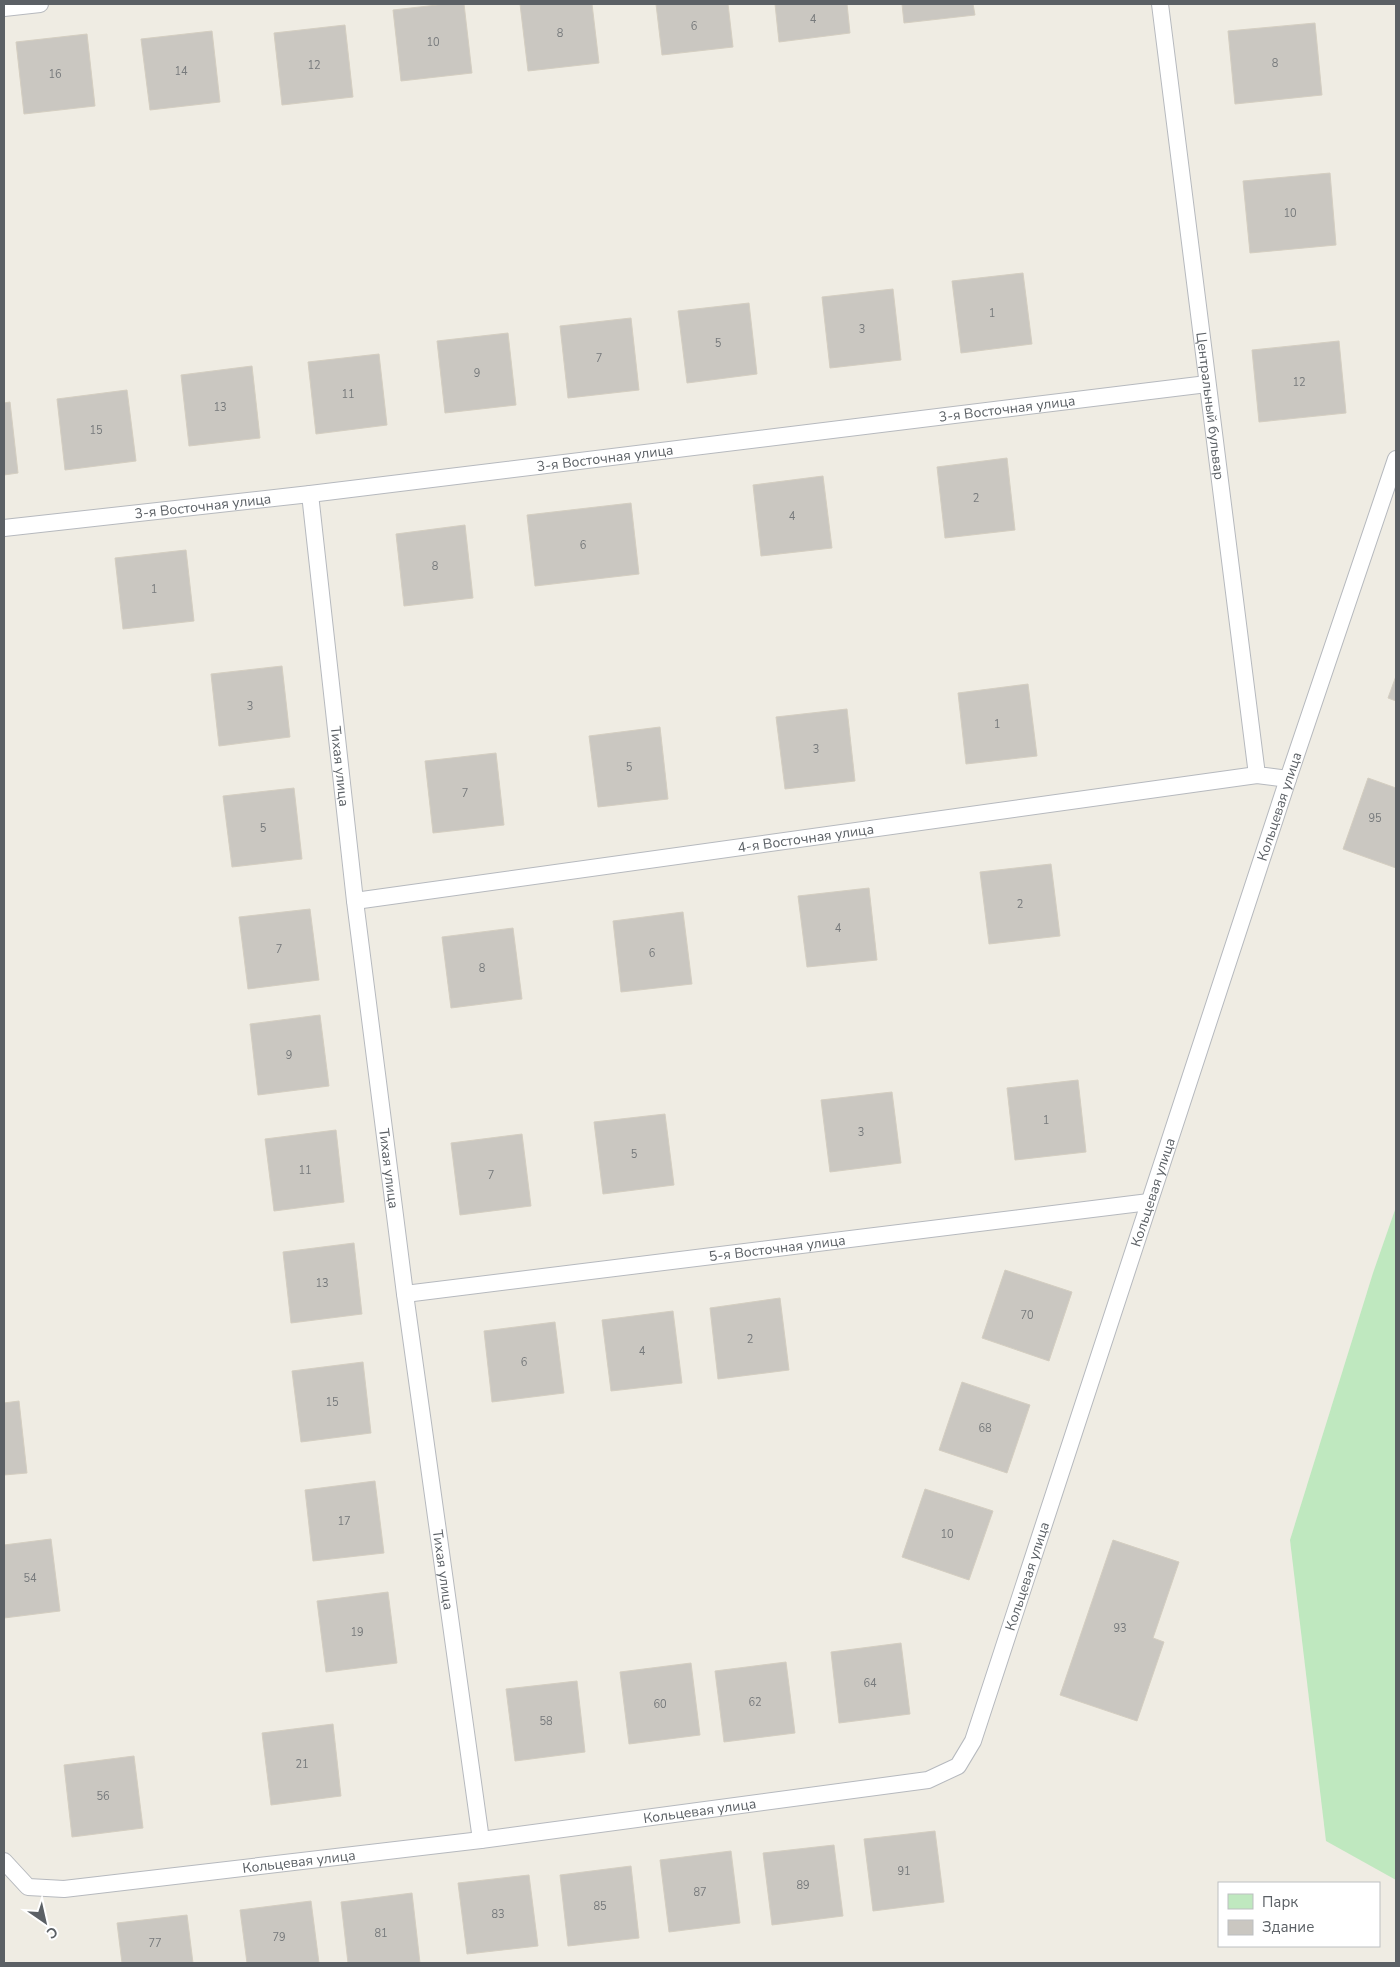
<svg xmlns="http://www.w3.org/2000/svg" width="1400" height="1967" font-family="'Nunito Sans',sans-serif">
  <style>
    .green { fill: #bfe8bf }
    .building { fill: #cac7c1; stroke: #d4cec1 }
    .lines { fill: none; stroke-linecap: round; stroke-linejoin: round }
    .service-casing { stroke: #b6b9be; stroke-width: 18 }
    .service { stroke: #fff; stroke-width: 16 }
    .labels { text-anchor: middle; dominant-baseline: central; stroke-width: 4.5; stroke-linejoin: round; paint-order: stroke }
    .number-label { font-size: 11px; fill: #777a7c }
    .street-label { font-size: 14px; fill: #5b6065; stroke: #fff }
  </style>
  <rect width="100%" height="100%" fill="#efece3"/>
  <path class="green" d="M1396 1207V1880L1326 1841 1290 1540 1373 1273Z"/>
  <g class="building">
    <path d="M446 4H464L472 73 401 81 393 10Z"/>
    <path d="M520 4H592L599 63 528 71Z"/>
    <path d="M656 4H728L733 47 662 55Z"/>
    <path d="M775 4H847L850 33 779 42Z"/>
    <path d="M902 4H973L975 15 904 23Z"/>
    <path d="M1315 23 1322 95 1235 104 1228 31Z"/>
    <path d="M345 25 353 97 282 105 274 33Z"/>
    <path d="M212 31 220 102 150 110 141 39Z"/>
    <path d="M87 34 95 106 24 114 16 42Z"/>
    <path d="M1330 173 1336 245 1250 253 1243 181Z"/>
    <path d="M1023 273 1032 344 961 353 952 281Z"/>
    <path d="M893 289 901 360 830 368 822 297Z"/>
    <path d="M749 303 757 374 687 383 678 311Z"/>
    <path d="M631 318 639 390 568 398 560 326Z"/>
    <path d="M508 333 516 405 445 413 437 341Z"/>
    <path d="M1339 341 1346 413 1259 422 1252 350Z"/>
    <path d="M379 354 387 425 316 434 308 362Z"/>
    <path d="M252 366 260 438 189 446 181 375Z"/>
    <path d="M127 390 136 461 65 470 57 399Z"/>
    <path d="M10 402 18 473 4 475V403Z"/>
    <path d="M1007 458 1015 530 945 538 937 467Z"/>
    <path d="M823 476 832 548 761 556 753 485Z"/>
    <path d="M631 503 639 574 535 586 527 515Z"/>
    <path d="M465 525 473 598 404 606 396 534Z"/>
    <path d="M186 550 194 621 123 629 115 558Z"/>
    <path d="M282 666 290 737 219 746 211 674Z"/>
    <path d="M1396 676V701L1388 698Z"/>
    <path d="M1028 684 1037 756 966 764 958 693Z"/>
    <path d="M847 709 855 781 785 789 776 717Z"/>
    <path d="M660 727 668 799 598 807 589 736Z"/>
    <path d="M496 753 504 825 433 833 425 761Z"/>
    <path d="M1368 778 1396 788V868L1343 849Z"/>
    <path d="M294 788 302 859 232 867 223 796Z"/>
    <path d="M1051 864 1060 936 989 944 980 872Z"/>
    <path d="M869 888 877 960 807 967 798 896Z"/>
    <path d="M310 909 319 980 248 989 239 917Z"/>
    <path d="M683 912 692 984 621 992 613 921Z"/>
    <path d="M513 928 522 999 451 1008 442 937Z"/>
    <path d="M320 1015 329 1086 258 1095 250 1024Z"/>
    <path d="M1078 1080 1086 1152 1015 1160 1007 1088Z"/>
    <path d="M892 1092 901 1163 830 1172 821 1100Z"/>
    <path d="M665 1114 674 1185 603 1194 594 1122Z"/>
    <path d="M336 1130 344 1202 274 1211 265 1139Z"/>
    <path d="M522 1134 531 1206 460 1215 451 1143Z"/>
    <path d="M354 1243 362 1314 291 1323 283 1252Z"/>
    <path d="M1005 1270 1072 1292 1049 1361 982 1338Z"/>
    <path d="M780 1298 789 1370 718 1379 710 1308Z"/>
    <path d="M673 1311 682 1383 611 1391 602 1320Z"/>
    <path d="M555 1322 564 1393 492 1402 484 1331Z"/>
    <path d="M363 1362 371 1433 301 1442 292 1371Z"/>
    <path d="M962 1382 1030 1405 1007 1473 939 1450Z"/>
    <path d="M19 1401 27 1473 4 1475V1403Z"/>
    <path d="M375 1481 384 1553 313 1561 305 1490Z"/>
    <path d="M925 1489 993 1511 969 1580 902 1557Z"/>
    <path d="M51 1539 60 1611 4 1618V1545Z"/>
    <path d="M1113 1540 1179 1562 1153 1638 1164 1642 1137 1721 1060 1695Z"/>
    <path d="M388 1592 397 1663 326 1672 317 1601Z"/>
    <path d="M901 1643 910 1714 839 1723 831 1652Z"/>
    <path d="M786 1662 795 1733 724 1742 715 1671Z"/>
    <path d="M691 1663 700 1735 629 1744 620 1672Z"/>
    <path d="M577 1681 585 1752 515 1761 506 1689Z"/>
    <path d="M333 1724 341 1796 271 1805 262 1733Z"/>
    <path d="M134 1756 143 1828 72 1837 64 1765Z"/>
    <path d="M935 1831 944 1902 873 1911 864 1839Z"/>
    <path d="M834 1845 843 1916 772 1925 763 1853Z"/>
    <path d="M731 1851 740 1923 669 1932 660 1860Z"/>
    <path d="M631 1866 639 1938 568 1946 560 1875Z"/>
    <path d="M529 1875 538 1946 467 1954 458 1883Z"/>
    <path d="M412 1893 420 1963H348L341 1902Z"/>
    <path d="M311 1901 319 1963H247L240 1910Z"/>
    <path d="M187 1915 193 1963H122L117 1923Z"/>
  </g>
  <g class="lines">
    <g class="service-casing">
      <g id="service">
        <path id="s1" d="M1160 4 1257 775 1288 779"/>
        <path d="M4 8 40 4"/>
        <path id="s2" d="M310 494 355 901 405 1294 481 1840"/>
        <path id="s3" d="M4 528 310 494 1207 384"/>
        <path id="s4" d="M355 901 1257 775"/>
        <path id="s5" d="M405 1294 1149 1202"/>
        <path id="s6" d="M4 1861 28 1887 64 1889 481 1840 928 1780 958 1766 973 1741 1288 779 1396 459"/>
      </g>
    </g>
    <use href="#service" class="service"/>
  </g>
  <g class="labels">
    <g class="number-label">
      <text x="813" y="19">4</text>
      <text x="694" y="26">6</text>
      <text x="560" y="33">8</text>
      <text x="433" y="42">10</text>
      <text x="1275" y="63">8</text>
      <text x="314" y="65">12</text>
      <text x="181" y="71">14</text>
      <text x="55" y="74">16</text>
      <text x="1290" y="213">10</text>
      <text x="992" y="313">1</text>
      <text x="862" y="329">3</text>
      <text x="718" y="343">5</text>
      <text x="599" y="358">7</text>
      <text x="477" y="373">9</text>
      <text x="1299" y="382">12</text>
      <text x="348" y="394">11</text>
      <text x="220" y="407">13</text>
      <text x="96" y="430">15</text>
      <text x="976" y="498">2</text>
      <text x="792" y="516">4</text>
      <text x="583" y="545">6</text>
      <text x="435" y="566">8</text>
      <text x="154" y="589">1</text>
      <text x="250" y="706">3</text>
      <text x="997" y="724">1</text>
      <text x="816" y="749">3</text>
      <text x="629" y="767">5</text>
      <text x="465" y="793">7</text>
      <text x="1375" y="818">95</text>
      <text x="263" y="828">5</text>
      <text x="1020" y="904">2</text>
      <text x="838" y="928">4</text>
      <text x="279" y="949">7</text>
      <text x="652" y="953">6</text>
      <text x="482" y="968">8</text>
      <text x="289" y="1055">9</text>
      <text x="1046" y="1120">1</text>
      <text x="861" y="1132">3</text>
      <text x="634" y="1154">5</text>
      <text x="305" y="1170">11</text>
      <text x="491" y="1175">7</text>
      <text x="322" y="1283">13</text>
      <text x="1027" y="1315">70</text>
      <text x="750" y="1339">2</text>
      <text x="642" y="1351">4</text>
      <text x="524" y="1362">6</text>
      <text x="332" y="1402">15</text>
      <text x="985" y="1428">68</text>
      <text x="344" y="1521">17</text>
      <text x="947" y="1534">10</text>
      <text x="30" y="1578">54</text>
      <text x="1120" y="1628">93</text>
      <text x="357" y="1632">19</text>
      <text x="870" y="1683">64</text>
      <text x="755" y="1702">62</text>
      <text x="660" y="1704">60</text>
      <text x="546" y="1721">58</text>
      <text x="302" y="1764">21</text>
      <text x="103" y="1796">56</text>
      <text x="904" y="1871">91</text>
      <text x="803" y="1885">89</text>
      <text x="700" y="1892">87</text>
      <text x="600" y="1906">85</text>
      <text x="498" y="1914">83</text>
      <text x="381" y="1933">81</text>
      <text x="279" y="1937">79</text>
      <text x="155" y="1943">77</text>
    </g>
    <g class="street-label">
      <text stroke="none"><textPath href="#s1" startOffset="405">Центральный бульвар</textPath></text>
      <text stroke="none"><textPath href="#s3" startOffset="1010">3-я Восточная улица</textPath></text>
      <text stroke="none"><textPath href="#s3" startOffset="605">3-я Восточная улица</textPath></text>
      <text stroke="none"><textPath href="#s3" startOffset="200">3-я Восточная улица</textPath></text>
      <text stroke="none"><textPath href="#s2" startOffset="274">Тихая улица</textPath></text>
      <text stroke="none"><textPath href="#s6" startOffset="1988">Кольцевая улица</textPath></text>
      <text stroke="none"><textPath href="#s4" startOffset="455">4-я Восточная улица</textPath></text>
      <text stroke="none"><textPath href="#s2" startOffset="679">Тихая улица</textPath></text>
      <text stroke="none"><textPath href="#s6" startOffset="1582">Кольцевая улица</textPath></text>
      <text stroke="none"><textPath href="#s5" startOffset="375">5-я Восточная улица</textPath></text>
      <text stroke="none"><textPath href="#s2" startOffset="1084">Тихая улица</textPath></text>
      <text stroke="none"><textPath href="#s6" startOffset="1178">Кольцевая улица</textPath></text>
      <text stroke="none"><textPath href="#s6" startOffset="712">Кольцевая улица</textPath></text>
      <text stroke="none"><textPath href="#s6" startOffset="308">Кольцевая улица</textPath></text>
    </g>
  </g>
  <rect width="1400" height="1967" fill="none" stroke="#5b6065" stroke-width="10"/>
  <rect x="1218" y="1882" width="162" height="65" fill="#ffffff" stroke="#bdbfc1"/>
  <rect x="1228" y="1894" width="25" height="15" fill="#bfe8bf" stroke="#bdbfc1"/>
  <text x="1262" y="1907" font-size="15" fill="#5b6065">Парк</text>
  <rect x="1228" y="1920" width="25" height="15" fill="#cac7c1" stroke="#bdbfc1"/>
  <text x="1262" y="1932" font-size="15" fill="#5b6065">Здание</text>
  <g transform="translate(45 1922) rotate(146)" stroke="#ffffff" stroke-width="4" paint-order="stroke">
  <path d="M0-4L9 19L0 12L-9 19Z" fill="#5b6065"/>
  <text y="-8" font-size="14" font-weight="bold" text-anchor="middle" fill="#5b6065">С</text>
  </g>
</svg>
